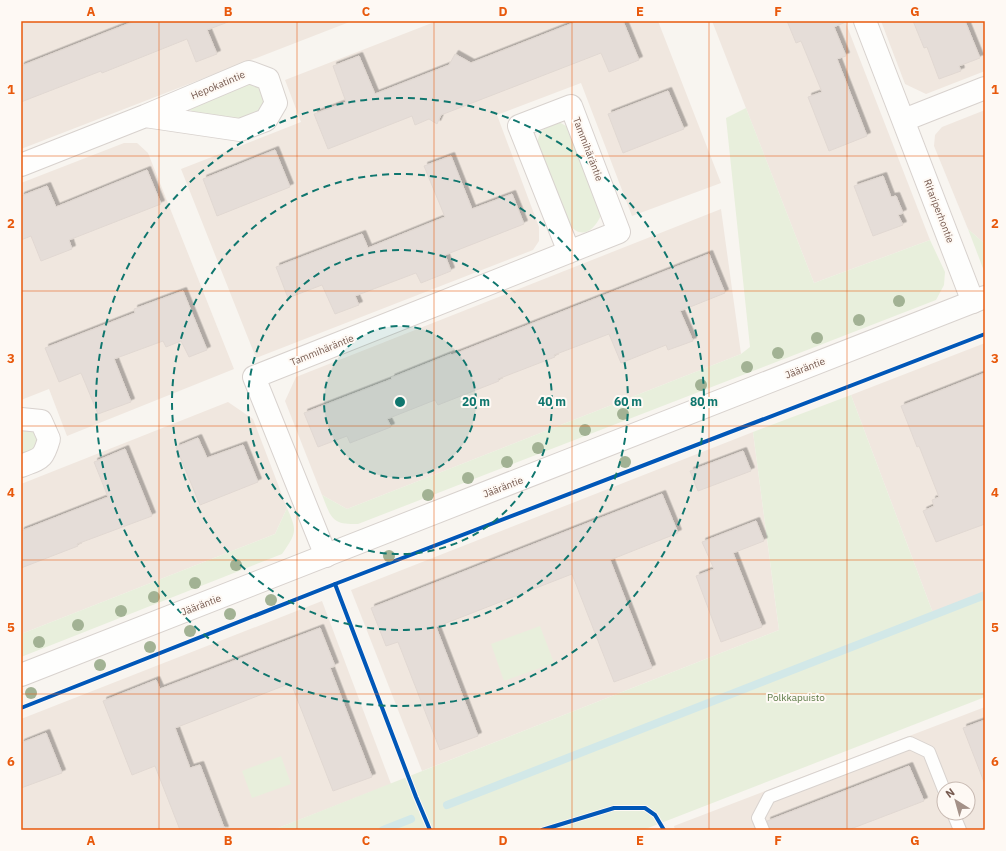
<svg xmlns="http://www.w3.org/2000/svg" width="1006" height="851" font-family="'IBM Plex Sans',sans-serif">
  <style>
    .residential { fill: #f0e7df; fill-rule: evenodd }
    .green { fill: #e8efdc }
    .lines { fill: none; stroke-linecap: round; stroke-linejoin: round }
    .stream { stroke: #d2e8e8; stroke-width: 8 }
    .building { fill: #e5ddd8; stroke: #e1d8d2; filter: url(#shadow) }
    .lane-casing { stroke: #d8d2ce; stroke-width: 14 }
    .street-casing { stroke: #d8d2ce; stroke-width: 24 }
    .lane { stroke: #fefefd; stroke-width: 12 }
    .street { stroke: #fefefd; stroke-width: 22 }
    .cycleway-casing { stroke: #fef9f4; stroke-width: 6 }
    .cycleway { stroke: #0057b8; stroke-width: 4 }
    .tree { fill: #a2b294 }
    .grid { fill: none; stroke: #e8590c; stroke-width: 1; stroke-opacity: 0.55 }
    .ring { fill: none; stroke: #0f766e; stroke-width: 2; stroke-dasharray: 7 5 }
    .labels { text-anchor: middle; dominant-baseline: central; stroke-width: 4; stroke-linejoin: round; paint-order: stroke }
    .street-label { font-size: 10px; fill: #775b50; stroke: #fef9f4 }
    .park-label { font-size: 10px; fill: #5c7b48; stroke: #fef9f4 }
    .centre { fill: #0f766e; stroke: #fef9f4; stroke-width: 2 }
    .ring-label { font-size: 12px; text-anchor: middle; font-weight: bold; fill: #0f766e; stroke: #fef9f4; stroke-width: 4; stroke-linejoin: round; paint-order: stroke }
    .neatline { fill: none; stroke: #e8590c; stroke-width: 1.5 }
    .grid-label { font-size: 13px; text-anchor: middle; font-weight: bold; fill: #e8590c }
  </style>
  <defs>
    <filter id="shadow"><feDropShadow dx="3.5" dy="-3.5" stdDeviation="0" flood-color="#0004"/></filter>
  </defs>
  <rect width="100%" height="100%" fill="#f8f5f0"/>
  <g class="residential">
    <path d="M21 21H352L21 149Z"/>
    <path d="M437 21H658L721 183 632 216 581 83 497 115 539 227V241L533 250 256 358 181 169 301 122 285 80Z"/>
    <path d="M712 21H845L930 240 814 283Z"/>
    <path d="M881 21H985V71L926 94 905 84Z"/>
    <path d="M985 110V244L968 229 934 146 935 135 942 127Z"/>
    <path d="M124 143H137L148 153 234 369 67 436 49 389 21 400V183Z"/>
    <path d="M721 209 741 354 347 509 322 495 285 401 296 377Z"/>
    <path d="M985 343V593L933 613 851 395Z"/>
    <path d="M228 402 253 419 287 508 275 534 21 634V484Z"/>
    <path d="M753 432 779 630 422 771 351 590Z"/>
    <path d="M322 601 391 784 273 830H21V719Z"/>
    <path d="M985 707V830H675L674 826ZM944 789H968V813H944Z"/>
  </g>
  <g class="green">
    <path d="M252 84 261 89 265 98 264 107 255 115 243 120 207 118 190 110 192 105 239 85Z"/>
    <path d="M746 108 814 283 930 240 945 272 944 285 936 300 358 524C331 525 331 517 322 495L347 509 741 354 750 347 726 118Z"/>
    <path d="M559 122 566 126 572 133 602 213C594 232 581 241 567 222 562 216 560 206 558 199 551 180 544 162 537 144 540 128 545 128 559 122Z"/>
    <path d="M968 229 985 244V271H984Z"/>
    <path d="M851 395 933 613 985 594V697L643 830H273L779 630 753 432Z"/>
    <path d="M21 428 36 432 38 437 33 450 21 460Z"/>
    <path d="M287 508C298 532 296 533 282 554L21 657V634L275 534Z"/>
    <path d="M540 626 554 663 504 681 491 644Z"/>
    <path d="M281 756 291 784 252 798 242 771Z"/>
  </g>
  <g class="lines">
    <g class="stream">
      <path d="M447 805 985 595"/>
      <path d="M383 830 411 819"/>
    </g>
  </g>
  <g class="building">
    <path d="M135 21 228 22 207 30 217 54 196 62 187 39 102 73 101 71 21 102V66Z"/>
    <path d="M578 21H623L639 60 609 72 601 53 441 115 437 124 429 119 415 125 412 116 328 149 314 114 346 102 333 66 359 56 375 94 449 65 455 54 471 63Z"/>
    <path d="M787 21H848L834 27 846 56 837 59 867 136 829 151 808 97 822 92 801 41 796 43Z"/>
    <path d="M913 21H965L980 58 959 66 961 71 939 79 927 47 924 48Z"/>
    <path d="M668 91 684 129 623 153 608 114Z"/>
    <path d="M275 150 290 187 217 216 203 179Z"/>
    <path d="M451 156 472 209 512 194 524 224 445 255 451 271 421 283 416 273 355 296 359 305 335 314 322 285 288 298 276 267 362 234 368 248 445 217 424 166Z"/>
    <path d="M147 170 161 204 69 240 72 249 41 261 31 236 21 240V196L47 186 56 207Z"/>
    <path d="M883 176 891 197 896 196 903 213 898 215 903 225 873 236 854 186Z"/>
    <path d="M709 254 725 293 680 311 693 341 668 350 666 345 621 363 609 334 554 355 555 357 498 379 499 381 438 405 435 400 387 419 391 427 350 443 347 436 318 447 304 413 392 379 391 378 451 354 452 355Z"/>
    <path d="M183 291 207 350 189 357 181 341 166 347 163 341 114 359 131 402 98 414 81 373 59 382 45 348 135 313 134 309Z"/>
    <path d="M985 373V524L936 542 923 511 934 506 932 500 939 497 919 446 917 447 901 406Z"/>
    <path d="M198 438 207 458 243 445 258 482 200 505 176 447Z"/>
    <path d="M125 449 152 516 77 544 78 546 21 568V531L108 497 94 462Z"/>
    <path d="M743 451 751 471 698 491 690 471Z"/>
    <path d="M662 494 678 533 610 560 652 668 614 682 572 574 513 597 436 627 478 736 440 750 398 642 386 646 371 608Z"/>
    <path d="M756 521 764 541 733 553 762 627 721 642 696 576 714 569 702 542Z"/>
    <path d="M320 628 335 666 330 668 372 777 333 791 291 683 175 728 190 768 200 765 225 830H180L155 766 132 775 103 701 156 680 160 689Z"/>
    <path d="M985 720V781L984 782 963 728Z"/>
    <path d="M46 733 62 773 21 788V743Z"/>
    <path d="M909 766 924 801 848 830H770L767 821Z"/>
  </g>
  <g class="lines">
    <g class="lane-casing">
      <g id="lane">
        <path d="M953 813 960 830"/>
        <path d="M763 830 758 818 769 797 910 743 929 752 944 790"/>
      </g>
    </g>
    <g class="street-casing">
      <g id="street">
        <path d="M865 21 973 302"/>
        <path d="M904 120 985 88"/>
        <path d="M21 165 145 116 249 72 268 79 276 103 266 120 240 130 145 116"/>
        <path d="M21 419 41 421 49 439C43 460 41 458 21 466"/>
        <path d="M326 556 254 377 619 232 571 106 519 126 569 252"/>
        <path d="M21 675 985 297"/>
      </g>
    </g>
    <use href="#lane" class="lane"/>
    <use href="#street" class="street"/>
    <g class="cycleway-casing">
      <g id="cycleway">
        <path d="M335 584 416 797 430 830"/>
        <path d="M21 708 335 584 985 334"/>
        <path d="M542 830 614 808H645L655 815 664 830"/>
      </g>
    </g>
    <use href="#cycleway" class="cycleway"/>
  </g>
  <g class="tree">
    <circle cx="899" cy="301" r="6"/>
    <circle cx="859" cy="320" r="6"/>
    <circle cx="817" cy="338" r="6"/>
    <circle cx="778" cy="353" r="6"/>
    <circle cx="747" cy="367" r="6"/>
    <circle cx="701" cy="385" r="6"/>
    <circle cx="623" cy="414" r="6"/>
    <circle cx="585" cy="430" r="6"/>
    <circle cx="538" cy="448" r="6"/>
    <circle cx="507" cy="462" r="6"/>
    <circle cx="625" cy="462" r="6"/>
    <circle cx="468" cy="478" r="6"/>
    <circle cx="428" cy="495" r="6"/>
    <circle cx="389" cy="556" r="6"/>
    <circle cx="236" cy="565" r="6"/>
    <circle cx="195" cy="583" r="6"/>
    <circle cx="154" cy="597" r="6"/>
    <circle cx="271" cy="600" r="6"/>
    <circle cx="121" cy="611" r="6"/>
    <circle cx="230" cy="614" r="6"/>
    <circle cx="78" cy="625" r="6"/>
    <circle cx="190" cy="631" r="6"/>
    <circle cx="39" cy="642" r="6"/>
    <circle cx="150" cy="647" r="6"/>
    <circle cx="100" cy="665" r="6"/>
    <circle cx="31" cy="693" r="6"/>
  </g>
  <path class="grid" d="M159 21V830M297 21V830M434 21V830M572 21V830M709 21V830M847 21V830M21 156H985M21 291H985M21 426H985M21 560H985M21 694H985"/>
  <circle cx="400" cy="402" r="76" fill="#0f766e" fill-opacity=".12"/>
  <g class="ring">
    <circle cx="400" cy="402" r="76"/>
    <circle cx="400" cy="402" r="152"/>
    <circle cx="400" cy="402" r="228"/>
    <circle cx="400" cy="402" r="304"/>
  </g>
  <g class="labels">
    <g class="street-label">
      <text transform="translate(218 85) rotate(-23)">Hepokatintie</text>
      <text transform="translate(588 149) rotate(69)">Tammihäräntie</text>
      <text transform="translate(939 211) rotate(69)">Ritariperhontie</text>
      <text transform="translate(322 350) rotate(-22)">Tammihäräntie</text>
      <text transform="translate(805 368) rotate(-21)">Jääräntie</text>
      <text transform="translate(503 487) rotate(-21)">Jääräntie</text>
      <text transform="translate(201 605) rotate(-21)">Jääräntie</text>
    </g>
    <g class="park-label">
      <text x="796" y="697">Polkkapuisto</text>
    </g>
  </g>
  <circle cx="400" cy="402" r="6" class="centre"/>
  <g class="ring-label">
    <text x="476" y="406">20 m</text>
    <text x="552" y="406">40 m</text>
    <text x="628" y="406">60 m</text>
    <text x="704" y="406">80 m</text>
  </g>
  <rect width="1006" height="851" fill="none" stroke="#fef9f4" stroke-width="44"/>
  <g transform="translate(956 801) rotate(323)"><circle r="19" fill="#fef9f4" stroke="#c8bab2"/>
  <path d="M0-3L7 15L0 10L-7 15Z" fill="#a49188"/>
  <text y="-6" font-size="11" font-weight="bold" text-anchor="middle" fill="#775b50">N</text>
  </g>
  <rect x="22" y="22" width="962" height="807" class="neatline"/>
  <g class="grid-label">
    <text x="91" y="16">A</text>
    <text x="228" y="16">B</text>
    <text x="366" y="16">C</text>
    <text x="503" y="16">D</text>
    <text x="640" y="16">E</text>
    <text x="778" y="16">F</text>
    <text x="915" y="16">G</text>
    <text x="11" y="94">1</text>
    <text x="995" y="94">1</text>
    <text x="11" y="228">2</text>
    <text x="995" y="228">2</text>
    <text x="11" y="363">3</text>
    <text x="995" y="363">3</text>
    <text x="11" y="497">4</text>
    <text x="995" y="497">4</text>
    <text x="11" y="632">5</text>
    <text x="995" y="632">5</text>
    <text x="11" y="766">6</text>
    <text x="995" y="766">6</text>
    <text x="91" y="845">A</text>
    <text x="228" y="845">B</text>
    <text x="366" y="845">C</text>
    <text x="503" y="845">D</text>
    <text x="640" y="845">E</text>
    <text x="778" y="845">F</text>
    <text x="915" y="845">G</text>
  </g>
</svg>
